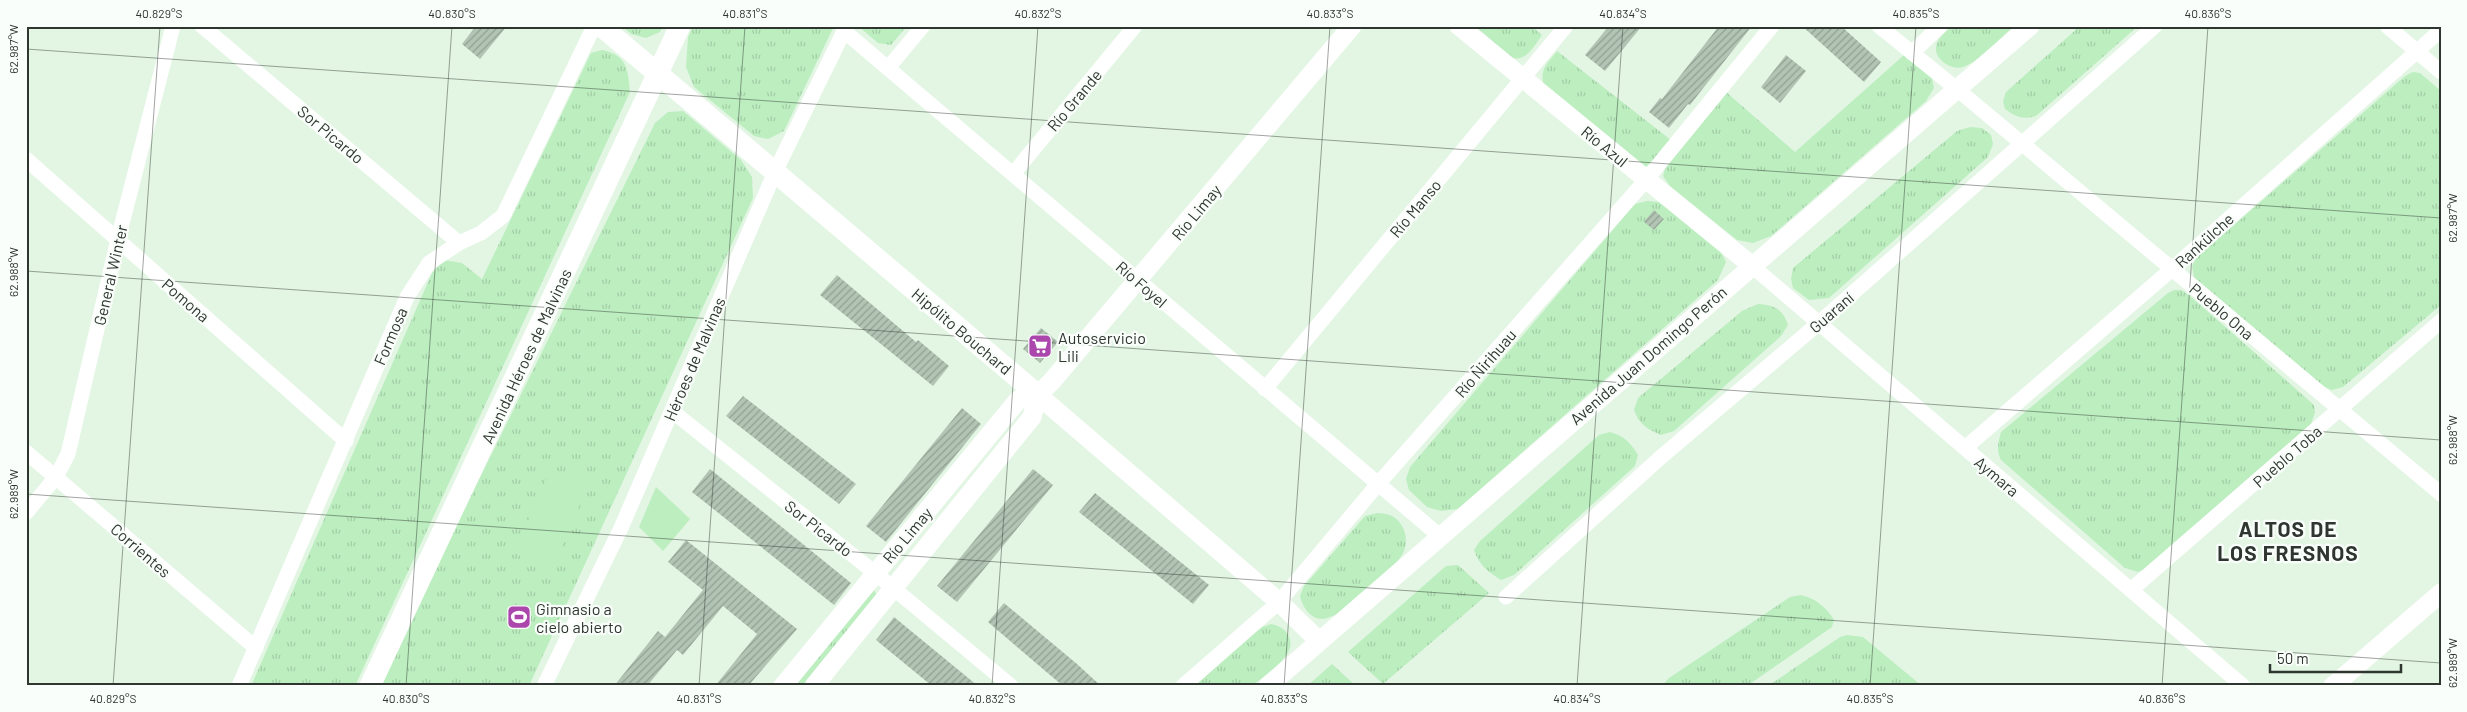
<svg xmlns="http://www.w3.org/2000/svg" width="2467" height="712" font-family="Barlow,sans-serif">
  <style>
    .grass { fill: url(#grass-tufts) }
    .park { fill: #bceec0 }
    .building { fill: url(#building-hatch) }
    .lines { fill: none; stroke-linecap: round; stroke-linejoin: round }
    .minor { stroke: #fff; stroke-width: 15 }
    .tertiary { stroke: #fff; stroke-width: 19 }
    .secondary { stroke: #fff; stroke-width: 21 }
    .ticks { fill: none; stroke: #2f362f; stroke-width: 1; stroke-opacity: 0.45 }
    .labels { text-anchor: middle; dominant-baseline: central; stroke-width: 4.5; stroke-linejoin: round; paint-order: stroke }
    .street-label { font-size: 16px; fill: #2f362f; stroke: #fafefb }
    .poi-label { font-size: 16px; fill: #2f362f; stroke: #fafefb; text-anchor: start }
    .district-label { font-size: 21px; font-weight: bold; letter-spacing: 1px; fill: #2f362f; stroke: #fafefb }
    .neatline { fill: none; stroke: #2f362f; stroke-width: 2 }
    .ticks-label { font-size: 12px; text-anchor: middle; fill: #2f362f }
  </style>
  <defs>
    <pattern id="grass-tufts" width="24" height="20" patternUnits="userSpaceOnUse" patternTransform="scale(1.25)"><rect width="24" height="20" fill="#bceec0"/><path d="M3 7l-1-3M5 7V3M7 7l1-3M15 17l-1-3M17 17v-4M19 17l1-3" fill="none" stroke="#a2cda5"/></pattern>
    <pattern id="building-hatch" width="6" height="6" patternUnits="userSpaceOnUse" patternTransform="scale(1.25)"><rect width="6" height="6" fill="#b2c4b3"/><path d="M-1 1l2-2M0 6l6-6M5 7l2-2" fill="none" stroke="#91a092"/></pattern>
  </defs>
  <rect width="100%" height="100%" fill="#e3f6e4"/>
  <g class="grass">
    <path d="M622 26H663L660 32 646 38 631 34Z"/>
    <path d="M693 26H834L784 131 768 139 754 136 694 87 686 67 688 37Z"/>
    <path d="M858 26H907L891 45 878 43Z"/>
    <path d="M1475 26H1531L1542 35C1534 46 1527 61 1512 58Z"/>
    <path d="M1952 26H2014C2000 38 1979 62 1963 67 1952 71 1934 59 1936 47 1937 38 1946 32 1952 26Z"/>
    <path d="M2080 26H2138L2036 116C2023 120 2016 117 2005 109L2003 101 2006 92Z"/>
    <path d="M602 50C627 55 628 69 630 92L355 686H251L432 273 444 260 462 263 482 279 591 53Z"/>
    <path d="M1557 51 1671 140 1654 161 1645 167 1544 85C1539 69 1548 63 1557 51Z"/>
    <path d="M1904 55 1932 78 1934 88 1926 101 1771 236 1753 243 1737 240 1670 186 1663 176 1666 165 1726 92 1795 152Z"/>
    <path d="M2413 72 2420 73 2441 91V305L2343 387 2332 390 2324 387 2194 277 2192 266 2196 258 2405 76Z"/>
    <path d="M683 111 741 160 752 177 753 198 529 686H377L655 123 668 112Z"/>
    <path d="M1970 127 1982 128 1991 135 1993 144 1988 157 1829 298 1809 300 1793 288 1791 279 1793 268 1957 131Z"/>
    <path d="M1647 201 1659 202 1720 250 1726 262 1718 280 1458 509 1441 511 1427 507 1409 490 1406 479 1410 467 1635 204Z"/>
    <path d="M2174 290H2181L2189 295 2314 405 2315 412 2311 424 2145 569 2138 572 2125 568 2001 460C1996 450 1998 443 2001 432L2168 293Z"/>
    <path d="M1758 304C1774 305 1783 309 1788 325L1781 336 1674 431 1661 435C1647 429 1639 424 1634 410L1638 398 1742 311Z"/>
    <path d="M1610 432C1624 436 1631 443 1638 455L1635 466 1514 575 1501 580C1488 572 1479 565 1474 550L1480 541 1599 435Z"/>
    <path d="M1377 513C1388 513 1396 516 1402 526 1408 537 1407 548 1400 558 1393 568 1347 607 1337 614 1333 616 1326 619 1322 619 1310 619 1302 606 1300 596L1304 586 1365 516Z"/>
    <path d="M1458 565 1489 593 1383 684 1348 652 1446 566Z"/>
    <path d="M874 590 877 595 805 686H792Z"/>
    <path d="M1801 595C1815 598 1827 608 1834 620L1832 627 1747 686H1662L1669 678 1790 597Z"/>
    <path d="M1271 624C1288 627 1297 642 1285 657 1277 668 1263 677 1252 686H1194L1259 628Z"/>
    <path d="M1847 635 1863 637 1922 686H1768L1840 637Z"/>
    <path d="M1332 664 1356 686H1307Z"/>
  </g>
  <g class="park">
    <path d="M551 468 589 484 551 571 514 553Z"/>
    <path d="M656 487 690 519 663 551 639 527Z"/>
  </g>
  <g class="building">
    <path d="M476 26H507L480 59 462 44Z"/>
    <path d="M1609 26H1642L1605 71 1585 55Z"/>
    <path d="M1719 26H1752L1690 105 1688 104 1669 128 1649 112 1660 98 1662 99Z"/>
    <path d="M1802 26H1841L1881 62 1864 82Z"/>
    <path d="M1786 55 1806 71 1780 103 1761 87Z"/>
    <path d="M1654 210 1664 219 1654 230 1644 222Z"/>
    <path d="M837 275 916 342 918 340 949 366 933 386 820 295Z"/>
    <path d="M1041 328 1058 342 1040 363 1023 349Z"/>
    <path d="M743 396 856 484 839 504 726 416Z"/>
    <path d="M962 408 981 424 886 542 866 526Z"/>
    <path d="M710 469 851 583 834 605 692 492Z"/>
    <path d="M1033 469 1053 485 957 602 937 586Z"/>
    <path d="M1095 493 1209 585 1193 604 1079 512Z"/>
    <path d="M686 540 797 629 748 686H715L757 634 723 606 683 655 677 650 647 686H614L658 631 665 637 703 590 668 562Z"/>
    <path d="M1004 603 1077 664 1101 686H1063L1030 658 988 622Z"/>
    <path d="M894 617 978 686H932L876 640Z"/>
  </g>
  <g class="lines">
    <g class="minor">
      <path d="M202 26 459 243"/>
      <path d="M1879 26 1958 90 2441 494"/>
      <path d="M2387 26 2441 72"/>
      <path d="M1912 53 1940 26"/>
      <path d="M888 68 923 26"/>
      <path d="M26 159 346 441"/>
      <path d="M1013 174 1135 26"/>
      <path d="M1751 265 2243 686"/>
      <path d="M1265 389 1566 26"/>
      <path d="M672 411 875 573 1011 686"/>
      <path d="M1965 448 2172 269 2441 30"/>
      <path d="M26 452 256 648"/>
      <path d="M26 513 56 477 68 454 118 239 173 26"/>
      <path d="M2131 590 2441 321"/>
      <path d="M1506 597 1661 457 1819 323 2155 26"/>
      <path d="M239 686 407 297 429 263 459 243 481 233 503 216 594 26"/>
      <path d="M544 686 621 528 775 172 844 31 1441 537"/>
      <path d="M1183 686 1279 602 1378 484 1646 180 1772 26"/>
    </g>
    <g class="tertiary">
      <path d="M1459 26 1751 265"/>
      <path d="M1038 395 1279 602 1319 641"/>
      <path d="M783 686 1018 400 1038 395 1052 381 1352 26"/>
      <path d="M814 686 1032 417 1038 395"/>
      <path d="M1268 686 2030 26"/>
      <path d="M2333 686 2441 593"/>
    </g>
    <g class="secondary">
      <path d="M601 26 775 172 1038 395"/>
      <path d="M370 686 680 26"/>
    </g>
  </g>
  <path class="ticks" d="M26 49 2441 218M26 271 2441 440M26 494 2441 663M113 686 160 26M406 686 452 26M699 686 745 26M992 686 1038 26M1284 686 1330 26M1577 686 1623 26M1870 686 1916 26M2162 686 2208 26"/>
  <defs>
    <g id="supermarket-square" transform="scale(1.25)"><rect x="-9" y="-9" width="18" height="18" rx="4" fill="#aa46ac" stroke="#fafefb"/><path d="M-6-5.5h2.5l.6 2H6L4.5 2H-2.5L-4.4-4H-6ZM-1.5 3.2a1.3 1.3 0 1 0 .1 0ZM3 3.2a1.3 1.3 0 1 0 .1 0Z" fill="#fff"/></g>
    <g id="stadium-square" transform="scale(1.25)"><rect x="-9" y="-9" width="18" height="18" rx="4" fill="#aa46ac" stroke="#fafefb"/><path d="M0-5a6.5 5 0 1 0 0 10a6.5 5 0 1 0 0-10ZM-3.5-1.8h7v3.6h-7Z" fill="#fff"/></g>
  </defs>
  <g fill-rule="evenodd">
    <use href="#supermarket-square" x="1040" y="346"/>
    <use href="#stadium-square" x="519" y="617"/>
  </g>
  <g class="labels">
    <g class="street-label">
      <text transform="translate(1074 100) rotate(-50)">Río Grande</text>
      <text transform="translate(331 134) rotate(40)">Sor Picardo</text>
      <text transform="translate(1605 146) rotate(39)">Río Azul</text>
      <text transform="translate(1415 208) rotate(-50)">Río Manso</text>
      <text transform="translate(1196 212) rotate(-50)">Río Limay</text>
      <text transform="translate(2204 240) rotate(-42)">Rankülche</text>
      <text transform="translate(110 275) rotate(-77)">General Winter</text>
      <text transform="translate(1142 284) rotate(41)">Río Foyel</text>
      <text transform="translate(186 300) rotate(41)">Pomona</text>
      <text transform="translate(2222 311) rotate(40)">Pueblo Ona</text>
      <text transform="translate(1831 312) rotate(-41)">Guaraní</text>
      <text transform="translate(962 331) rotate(40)">Hipólito Bouchard</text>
      <text transform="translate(390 336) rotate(-67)">Formosa</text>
      <text transform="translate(1648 355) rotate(-41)">Avenida Juan Domingo Perón</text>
      <text transform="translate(526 356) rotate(-65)">Avenida Héroes de Malvinas</text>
      <text transform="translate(694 359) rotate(-67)">Héroes de Malvinas</text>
      <text transform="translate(1485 363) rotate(-49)">Río Ñirihuau</text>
      <text transform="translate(2287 456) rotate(-41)">Pueblo Toba</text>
      <text transform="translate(1997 476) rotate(40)">Aymara</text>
      <text transform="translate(819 528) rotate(38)">Sor Picardo</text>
      <text transform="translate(907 535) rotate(-50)">Río Limay</text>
      <text transform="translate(141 550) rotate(41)">Corrientes</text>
    </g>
    <g class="poi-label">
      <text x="1058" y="337">Autoservicio<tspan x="1058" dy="18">Lili</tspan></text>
      <text x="536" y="608">Gimnasio a<tspan x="536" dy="18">cielo abierto</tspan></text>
    </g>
    <g class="district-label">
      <text x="2288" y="528">ALTOS DE<tspan x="2288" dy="24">LOS FRESNOS</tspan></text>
    </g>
  </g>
  <rect width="2467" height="712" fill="none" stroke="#fafefb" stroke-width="55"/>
  <path d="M2270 664v8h131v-8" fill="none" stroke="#2f362f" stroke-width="2.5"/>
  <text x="2277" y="664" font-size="15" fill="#2f362f" stroke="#fafefb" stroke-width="4" paint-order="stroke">50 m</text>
  <rect x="28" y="28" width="2412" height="656" class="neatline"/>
  <g class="ticks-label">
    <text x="159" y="18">40.829°S</text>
    <text x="452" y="18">40.830°S</text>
    <text x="745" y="18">40.831°S</text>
    <text x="1038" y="18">40.832°S</text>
    <text x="1330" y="18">40.833°S</text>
    <text x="1623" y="18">40.834°S</text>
    <text x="1916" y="18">40.835°S</text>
    <text x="2208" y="18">40.836°S</text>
    <text transform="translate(14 49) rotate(-90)" y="4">62.987°W</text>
    <text transform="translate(2453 218) rotate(-90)" y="4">62.987°W</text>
    <text transform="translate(14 272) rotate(-90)" y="4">62.988°W</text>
    <text transform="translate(2453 440) rotate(-90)" y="4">62.988°W</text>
    <text transform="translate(14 494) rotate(-90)" y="4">62.989°W</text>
    <text transform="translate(2453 663) rotate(-90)" y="4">62.989°W</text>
    <text x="113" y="703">40.829°S</text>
    <text x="406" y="703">40.830°S</text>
    <text x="699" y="703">40.831°S</text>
    <text x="992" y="703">40.832°S</text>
    <text x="1284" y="703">40.833°S</text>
    <text x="1577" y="703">40.834°S</text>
    <text x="1870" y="703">40.835°S</text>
    <text x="2162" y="703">40.836°S</text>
  </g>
</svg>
